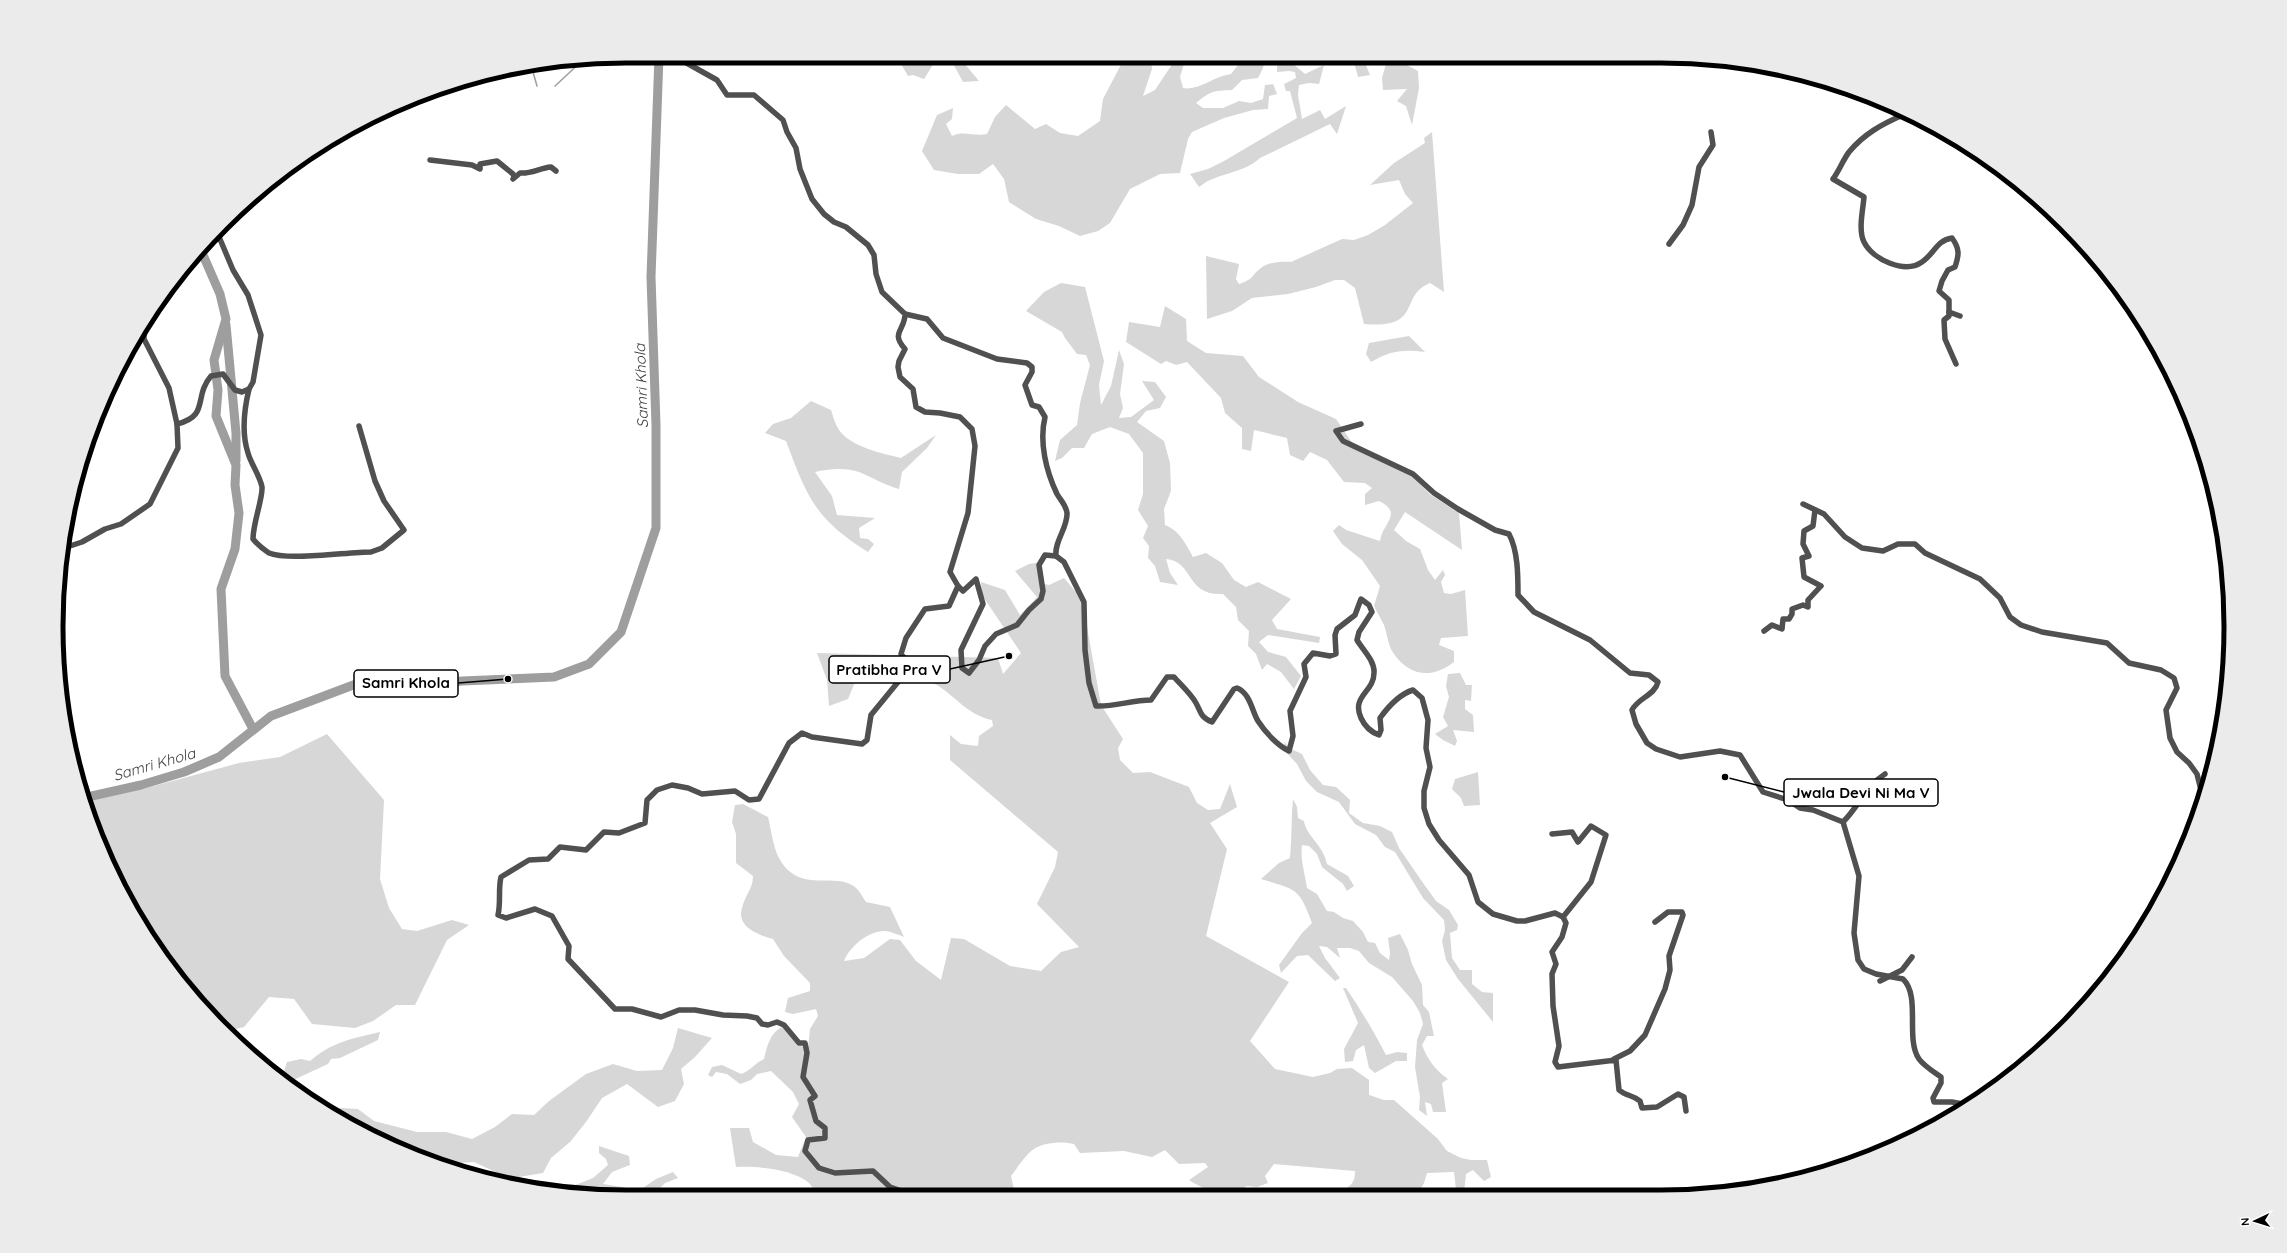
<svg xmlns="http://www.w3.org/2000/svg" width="2287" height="1253" font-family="Quicksand,sans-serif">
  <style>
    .green { fill: #d7d7d7 }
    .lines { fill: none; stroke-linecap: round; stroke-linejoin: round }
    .stream { stroke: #9e9e9e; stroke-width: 1.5 }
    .river { stroke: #9e9e9e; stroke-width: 9 }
    .minor { stroke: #505050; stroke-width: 5.5 }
    .labels { text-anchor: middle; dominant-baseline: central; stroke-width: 4; stroke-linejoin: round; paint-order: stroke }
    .water-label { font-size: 15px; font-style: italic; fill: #3f3f3f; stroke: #fff }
    .rim { fill: none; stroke: #000; stroke-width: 5 }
    .leader { fill: none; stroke: #000; stroke-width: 1.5 }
    .callout-dot { fill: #000; stroke: #fff; stroke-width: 1.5 }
    .callout { fill: #fff; stroke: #000; stroke-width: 1.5 }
    .callout-label { font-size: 15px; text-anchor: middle; font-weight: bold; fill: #000 }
  </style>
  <rect width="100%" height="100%" fill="#fff"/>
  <g class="green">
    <path d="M910 56H946L937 58 924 79 913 75 908 76 901 64 911 61Z"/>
    <path d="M949 56H958L979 81 963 82Z"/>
    <path d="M1125 57H1151L1152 69 1143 96 1155 90 1177 57H1186L1180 77 1183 88C1199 91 1214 76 1231 74L1242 60 1257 57H1285L1305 74 1324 65 1319 84 1309 83 1299 85 1298 95 1302 119 1320 110 1325 119 1346 106 1337 134 1330 124 1260 158C1243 174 1218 172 1199 187L1190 174 1208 169 1224 161 1297 118 1290 91H1286L1284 84 1296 78 1295 72 1289 71 1277 72V64L1269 59 1264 63 1263 68 1258 78 1242 80 1232 90C1213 91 1212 90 1196 103L1203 108H1223L1239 101 1251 103 1263 99 1265 85 1273 84 1277 94 1269 96 1268 109 1253 110 1224 118 1192 132 1188 139 1180 173 1160 174 1130 189 1110 223 1098 231 1080 236 1059 226 1036 219 1009 202 1004 179 993 164 979 174H958L934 170 922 151 937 115 953 108 952 119 946 124 952 136C964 130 973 137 987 134L995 117 1006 105 1035 129 1046 124 1060 133 1078 136 1100 121 1103 99Z"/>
    <path d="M1363 57H1382L1365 63 1370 75 1358 77 1354 62Z"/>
    <path d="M1400 57H1421L1407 65 1418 71 1419 88 1412 125 1406 106 1397 101 1407 89 1383 90 1382 78 1386 64Z"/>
    <path d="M1432 132 1444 292 1430 283C1398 296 1424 329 1364 324L1355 288 1344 280H1335L1316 287 1288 294 1252 298 1232 311 1207 319 1206 256 1239 264 1236 279 1239 284C1256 278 1250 276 1261 268 1268 262 1283 261 1291 262L1342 239 1354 240 1368 235 1385 225 1413 203 1405 194 1399 180 1370 185 1394 163 1425 143 1424 138Z"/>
    <path d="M1061 283 1085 287 1104 361 1099 385 1101 405 1111 386 1119 350 1124 364 1120 394 1123 408 1119 418 1131 417 1154 400 1142 381 1155 382 1166 397 1160 408 1146 411 1137 422 1164 441 1170 463 1171 491 1164 509 1165 525C1180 531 1185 543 1193 557L1206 553 1222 563 1234 580 1246 587 1258 582 1291 599 1272 620 1277 629 1320 637 1319 643 1268 635 1259 642 1268 652 1286 657 1301 676 1294 689 1281 672 1267 664 1262 670 1256 654 1248 646 1249 631 1238 620 1236 607 1223 594C1185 596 1195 562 1166 559L1170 573 1178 585 1160 582 1155 566 1148 558 1149 546 1143 538 1148 526 1138 510 1143 494V453L1129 434 1110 427 1092 434 1084 448H1072L1062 458 1055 461 1060 440 1077 425 1080 403 1090 365 1086 355 1077 354 1065 338 1062 332 1026 311 1044 292Z"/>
    <path d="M1165 306 1186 319 1187 341 1206 353 1243 356 1259 377 1298 402 1336 419 1357 450 1412 476 1431 495 1459 513 1462 550 1405 512 1394 530 1406 541 1420 549 1428 570 1435 580 1443 570 1445 575 1441 582 1444 593 1451 594 1465 590 1468 636 1441 638 1439 645 1454 651V662C1431 680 1408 676 1392 651 1388 644 1387 633 1384 625 1381 619 1377 612 1374 606L1380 586 1362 560 1342 544 1333 531 1339 525 1346 530 1380 541C1382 524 1404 513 1379 501L1365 505V494L1372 488 1365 483 1344 482 1327 460 1310 452 1303 461 1290 455 1287 438 1254 430 1251 451 1242 449V428L1225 413 1221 398 1187 362 1176 365 1166 361 1161 364 1126 342 1129 322 1160 327Z"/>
    <path d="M1409 336 1425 352C1402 349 1390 351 1371 362L1366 354 1369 343Z"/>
    <path d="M811 401 831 410C833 416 835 424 839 430 851 447 881 453 901 458L936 435 927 448 902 472 899 489C884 485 872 477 859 472 846 467 827 469 815 472L832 496 837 515 875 518 859 528 860 538 868 539 874 544 868 552C815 519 807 497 786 441L765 433 773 424 791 418Z"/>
    <path d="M1042 562 1040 583 1049 585 1064 578 1082 599 1101 705 1123 739 1118 748 1120 760 1133 773 1150 772 1189 787 1197 803 1208 810 1220 809 1230 784 1237 807 1210 823 1227 849 1206 936 1289 982 1250 1041 1275 1069 1313 1077 1330 1073 1337 1069 1352 1068 1369 1080V1095L1384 1100H1394L1438 1139 1447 1151 1461 1158 1471 1160H1487L1491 1177 1484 1181 1473 1170 1466 1174 1464 1193 1456 1189 1454 1172 1427 1173 1424 1183 1418 1193H1337C1349 1187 1355 1185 1355 1171L1274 1164 1265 1176 1268 1183 1257 1187 1247 1186C1224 1201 1211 1193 1189 1180L1208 1167 1205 1163 1179 1164 1165 1150 1152 1157 1124 1151 1080 1153 1074 1144C1064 1141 1043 1142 1034 1149 1025 1155 1018 1167 1011 1176L1015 1194 880 1195 864 1189 816 1194C814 1191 812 1186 809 1183 793 1169 757 1166 736 1167L730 1128H749L753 1142 776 1155 798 1157 806 1137 792 1117 799 1104 793 1092 771 1071 757 1074 751 1080 740 1084 727 1074 716 1072 712 1077 708 1075 712 1067 722 1065 741 1074C750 1071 755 1063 764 1059 767 1046 770 1033 782 1027L797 1045 808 1048 810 1029 818 1016 816 1009 793 1014 785 1012 788 998 810 991V983L784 956 773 939C759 935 736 927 742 908 745 895 753 889 753 876L736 863V834L732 822 735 805 743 804 768 817C771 829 773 847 779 858 799 895 835 871 855 887 860 891 863 898 866 902L890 907 904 937C899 935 892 932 886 931 869 930 850 946 844 961L864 958 890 939 900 940 916 961 941 980 951 938 964 939 1010 966 1041 971 1061 952 1079 947 1037 904 1055 867 1058 852 950 760V735L961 744 978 746 979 736 993 726 992 720C967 715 956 696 935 684 924 677 874 675 858 675L848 699 829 706 827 680 817 653 998 658 1003 674 1021 653 982 595 981 582 1005 590 1020 615 1037 597 1015 571 1029 564Z"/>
    <path d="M1460 673 1466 685H1472L1471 701 1465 700V709L1473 715 1474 732 1453 730 1457 741 1455 746 1443 740 1435 734 1448 726 1443 717 1449 697 1446 686 1448 674Z"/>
    <path d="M327 734 384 800 380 879 389 908 402 929 417 931 452 920 469 925 447 940 415 1005H396L373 1021 355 1028 312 1024 294 999 269 997 244 1027 228 1031 198 1003 152 943 100 845 85 802 143 789 239 763 280 757Z"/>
    <path d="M1284 742 1291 749 1302 754 1310 770 1323 785 1336 787 1350 800 1349 813 1363 823 1380 826 1392 832 1399 848 1423 883 1436 901 1449 910 1458 925 1457 930 1450 933 1452 958 1460 970H1472V984L1482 992 1493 993V1022L1458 979 1446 960 1442 941 1445 930 1444 920 1423 898 1395 852 1385 847 1376 835 1355 824 1339 802 1317 792 1306 781 1297 764 1286 752Z"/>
    <path d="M1478 772 1480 805 1464 806 1461 798 1452 789 1455 779Z"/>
    <path d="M1293 799 1297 807 1298 818 1304 821C1306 836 1323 844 1327 864L1348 876 1354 886 1347 891 1343 884 1322 867 1317 854 1309 846 1302 845C1300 860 1305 873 1307 888L1317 894 1327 911 1334 912 1343 918 1353 921 1363 932 1368 942 1375 943 1380 953 1389 960 1390 953 1388 938 1400 934 1408 950 1412 964 1422 985 1423 1005 1429 1012 1434 1036H1427L1422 1045C1428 1060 1435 1070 1448 1079L1442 1083 1446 1112H1433L1431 1104 1425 1102 1427 1116 1419 1110 1420 1097 1415 1067 1417 1040 1423 1024 1420 1013 1413 1001 1392 977 1369 963 1359 951 1350 948H1337L1340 958 1327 947 1319 946 1325 958 1340 978 1335 981 1308 955 1297 956 1281 973 1279 965 1302 933 1312 923C1299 887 1296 890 1261 879L1279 863 1290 858C1292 838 1291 819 1293 799Z"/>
    <path d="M1343 988H1346C1361 1010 1374 1032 1386 1055L1397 1052 1407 1053V1061H1396L1375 1073 1369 1068 1364 1045 1356 1050 1353 1061 1345 1062 1344 1049 1358 1023Z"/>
    <path d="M678 1028 712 1038 695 1057 681 1069 684 1084 675 1101 658 1107 627 1084 602 1098 586 1122 570 1142 551 1158 543 1173 519 1177 502 1175 474 1162 446 1164 341 1121 328 1112 341 1108 358 1109 374 1121 417 1132H446L472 1139 495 1127 512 1114 534 1115 549 1101 586 1074 613 1064 637 1071 662 1070 673 1048Z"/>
    <path d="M380 1032 378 1040 340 1058 331 1059 328 1064 289 1082 287 1084 281 1081 287 1062 301 1059 310 1061C334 1041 351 1039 380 1032Z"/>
    <path d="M599 1146 629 1156 630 1165 612 1172 603 1184 640 1190 656 1179 673 1172 678 1178 665 1183 657 1191V1196H589L560 1191 593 1178 608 1165 606 1159 599 1153Z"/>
  </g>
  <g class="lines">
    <g class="stream">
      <path d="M531 65 537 86"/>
      <path d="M555 86 583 60"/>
    </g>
    <g class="river">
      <path d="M200 248 220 294 226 319 214 360 218 390 216 416 236 465 235 485 239 513 235 549 221 589 225 676 253 729"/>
      <path d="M226 325 236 433V461"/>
      <path d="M83 798 141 785 184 772 219 757 271 716 364 681 385 679 429 685 462 681 554 677 589 664 621 632 656 528V425L651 277 659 56"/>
    </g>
    <g class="minor">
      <path d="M674 56 717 80 727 95H754L783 120 787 132 796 148 800 169 812 199 824 214 834 222 846 227 868 245 874 255 876 274 882 292 905 314C905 331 890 332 905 349L899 361 898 367 900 377 913 389 916 407 925 412 940 413 960 417 972 429 975 446 968 513 950 572 958 586 949 606 925 609 906 638 901 654 908 663 907 671 871 715 867 740 862 744 812 737 802 733 789 743 759 799 749 800 735 791 702 794 688 788 672 785 657 790 647 800 645 823 619 833 604 832 586 850 560 847 548 859 529 860 501 877C498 889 501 902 498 915L506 918 535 909 552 916 569 946 568 959 615 1009H632L661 1017 679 1010H695L723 1015 747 1016 757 1018 762 1024 768 1025 777 1022 784 1025 799 1043H805L807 1053 803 1077 815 1096 810 1100 816 1121 825 1128V1138L808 1140 805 1151 819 1168 835 1173 873 1171 890 1187 913 1195"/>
      <path d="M1903 115C1882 124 1864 134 1849 152 1843 160 1839 171 1833 179L1864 197C1863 210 1858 230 1864 242 1873 260 1905 274 1922 262 1934 254 1937 240 1952 238 1960 249 1959 255 1955 267L1948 270 1942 281 1939 291 1949 300V316L1944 320 1945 339 1956 364"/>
      <path d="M430 160 472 165 480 169V164L497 161 513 174 514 177"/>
      <path d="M273 179 284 171"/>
      <path d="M513 179 520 173C531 174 540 168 551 167L556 171"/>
      <path d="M1669 244 1683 225 1692 205 1699 167 1713 145 1711 132"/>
      <path d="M1949 312 1960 316"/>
      <path d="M905 314 927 319 943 338 997 359 1027 363 1032 367V372L1025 385 1032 405 1039 407 1045 417C1039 442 1046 471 1057 494 1061 501 1066 505 1067 513 1068 527 1054 542 1056 556L1045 555 1039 565 1043 591 1041 599 1029 610 1017 625 996 634 985 646 979 660 969 673 962 668 961 650 983 604 976 579 963 591 958 586"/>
      <path d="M144 324V339L169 388 177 424"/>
      <path d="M249 389C244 410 241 432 248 453 251 464 260 476 262 487 263 498 253 523 253 539 258 545 263 549 269 553 288 561 347 552 371 552L382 548 404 530 384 501 375 481 359 426"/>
      <path d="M1361 424 1336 431 1343 441 1413 474 1434 493 1458 509 1495 530 1509 534C1518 551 1518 575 1518 595L1534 612 1590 640 1630 673 1649 675 1658 682C1655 695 1638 698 1632 710L1636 724 1647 743 1656 749 1680 757 1720 751 1740 755 1763 792 1788 800 1800 808 1813 810 1843 822 1859 876 1854 933 1858 960 1864 969 1876 974 1903 979C1921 996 1905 1039 1919 1059 1924 1066 1934 1072 1941 1077V1083L1933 1098 1934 1102H1952L1968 1105"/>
      <path d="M1803 504 1824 514 1845 537 1862 548 1883 551 1898 544H1915L1925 553 1980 579 2000 598 2010 617 2021 625 2042 632 2107 643 2129 663 2161 670 2174 678 2177 688 2166 710 2170 738 2177 752 2189 763 2197 774 2203 798"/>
      <path d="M64 548 82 542 105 529 121 524 150 504 178 448 177 424C210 416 193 397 211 376L223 374 235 390 242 392 249 389 253 382 261 335 248 295 233 270 217 232"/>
      <path d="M1056 556 1064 562 1084 602 1085 650 1089 683 1096 706C1114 707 1132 700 1151 700L1167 677H1174C1181 685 1191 694 1196 703 1201 712 1200 717 1212 722L1234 689 1237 688C1250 693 1252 711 1258 721 1265 732 1277 745 1289 751L1293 736 1290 711 1306 677 1304 664 1313 653 1330 656 1336 654 1335 635 1337 629 1355 615 1361 599 1369 605 1372 612 1359 632 1357 640C1363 650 1375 661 1374 673 1374 692 1351 696 1361 718 1365 727 1371 732 1379 735L1381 730 1380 718C1388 707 1400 694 1413 690L1422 698 1428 720 1426 748 1430 767 1424 791V808L1429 824 1439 840 1469 875 1478 902 1493 914 1517 921H1525L1555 913 1563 917 1566 923 1562 937 1552 952 1556 964 1552 974 1553 1006 1559 1046 1555 1062 1558 1067 1616 1060 1619 1090C1626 1096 1633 1095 1640 1101L1642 1108 1657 1107 1678 1094 1684 1097 1686 1111"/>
      <path d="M1764 631 1772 625 1782 629 1783 619H1789L1792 614V609L1803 605 1808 607V600L1821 586 1804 577 1802 558 1809 556 1803 544 1804 531 1813 526 1815 510"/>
      <path d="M1843 822C1859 806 1866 786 1885 774"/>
      <path d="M1552 834 1572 832 1578 842 1591 826 1606 835 1591 882 1563 917"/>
      <path d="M1880 981 1902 970 1912 957"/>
      <path d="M1614 1059 1630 1051 1645 1035 1665 989 1670 970 1669 956 1683 915 1682 912H1668L1655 922"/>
    </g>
  </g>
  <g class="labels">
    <g class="water-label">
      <text transform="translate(641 386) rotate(-92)">Samri Khola</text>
      <text transform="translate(154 764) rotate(-16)">Samri Khola</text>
    </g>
  </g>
  <path d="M0 0H2287V1253H0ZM626 63H1661A563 563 0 0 1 2224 626V627A563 563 0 0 1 1661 1190H626A563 563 0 0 1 63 627V626A563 563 0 0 1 626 63Z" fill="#ebebeb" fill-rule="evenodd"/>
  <path class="rim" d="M626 63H1661A563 563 0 0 1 2224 626V627A563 563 0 0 1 1661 1190H626A563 563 0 0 1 63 627V626A563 563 0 0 1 626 63Z"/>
  <path class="leader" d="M1009 656L950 669M508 679L458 683M1725 777L1784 792"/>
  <g class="callout-dot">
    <circle cx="1009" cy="656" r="4"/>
    <circle cx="508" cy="679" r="4"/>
    <circle cx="1725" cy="777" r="4"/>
  </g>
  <g class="callout">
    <rect x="829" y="656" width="121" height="27" rx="4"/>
    <rect x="354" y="670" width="104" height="27" rx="4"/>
    <rect x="1784" y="779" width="154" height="27" rx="4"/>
  </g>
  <g class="callout-label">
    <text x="889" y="675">Pratibha Pra V</text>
    <text x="406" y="688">Samri Khola</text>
    <text x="1861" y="798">Jwala Devi Ni Ma V</text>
  </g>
  <g transform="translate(2255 1221) rotate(266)" stroke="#ffffff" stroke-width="3" paint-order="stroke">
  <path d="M0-3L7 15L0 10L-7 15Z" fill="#000000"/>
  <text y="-6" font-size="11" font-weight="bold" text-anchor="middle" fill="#000000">N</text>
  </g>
</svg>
